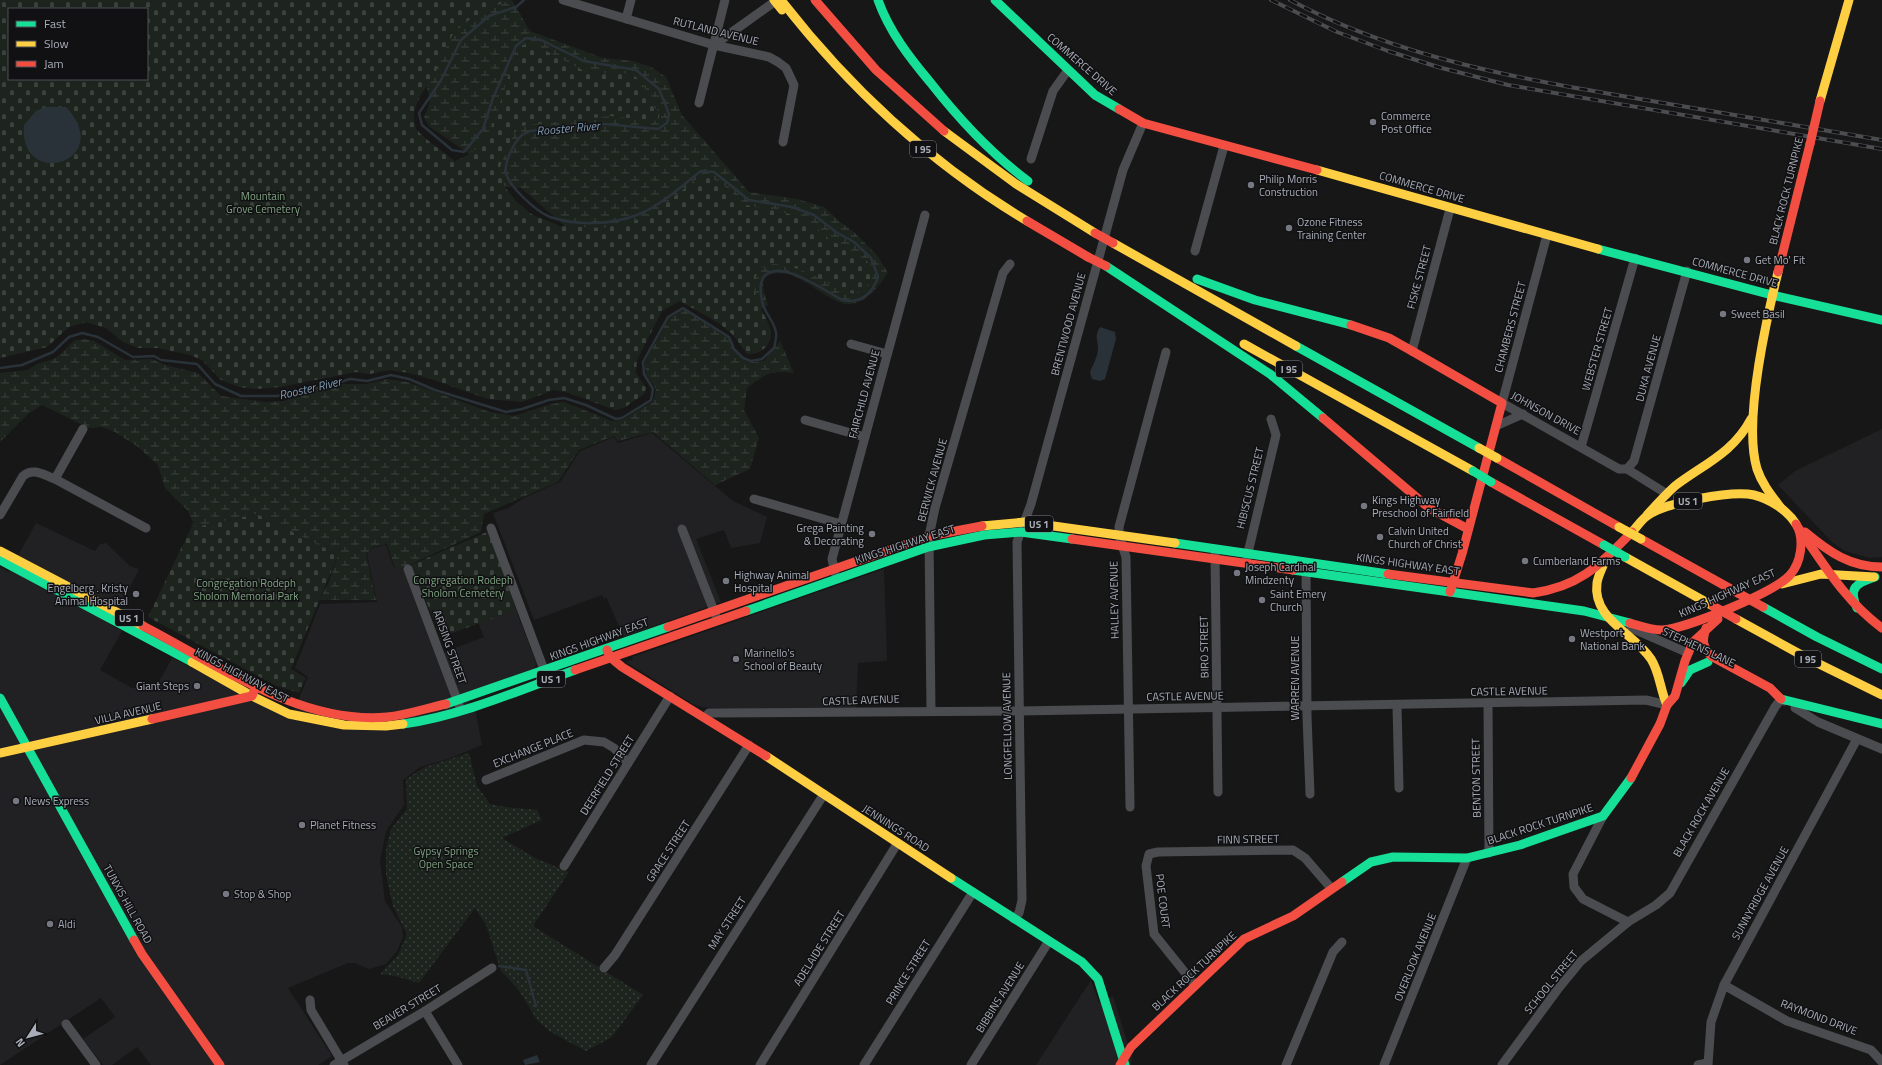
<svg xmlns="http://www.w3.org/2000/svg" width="1882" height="1065" font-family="'Titillium Web',sans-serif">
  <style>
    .built { fill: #212123 }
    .grass { fill: url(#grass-dots) }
    .wetland { fill: url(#wetland-marsh) }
    .cemetery { fill: url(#cemetery-stones); fill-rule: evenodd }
    .water { fill: #2a3239 }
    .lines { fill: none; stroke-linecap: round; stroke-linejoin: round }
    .stream { stroke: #2a3239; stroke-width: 2.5 }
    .street { stroke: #4b4c50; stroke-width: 9 }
    .fast { stroke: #16e098; stroke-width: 9 }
    .slow { stroke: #ffcf43; stroke-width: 9 }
    .jam { stroke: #f24e42; stroke-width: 9 }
    .rail-casing { stroke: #4b4c4f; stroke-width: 4 }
    .rail { stroke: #111113; stroke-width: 2.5; stroke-dasharray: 8; stroke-linecap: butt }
    .fast-bridge { stroke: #16e098; stroke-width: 9 }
    .slow-bridge { stroke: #ffcf43; stroke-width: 9 }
    .jam-bridge { stroke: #f24e42; stroke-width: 9 }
    .poi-dot { fill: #757880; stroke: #111113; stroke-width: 1.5 }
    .labels { text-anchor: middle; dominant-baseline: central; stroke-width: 3; stroke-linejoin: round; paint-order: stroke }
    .shield { fill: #111113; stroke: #7b7e86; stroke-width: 1 }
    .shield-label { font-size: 10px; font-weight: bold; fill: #a8adb8 }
    .street-label { font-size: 11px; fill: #a8adb8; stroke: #111113 }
    .poi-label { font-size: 11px; fill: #a8adb8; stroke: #111113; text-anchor: start }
    .park-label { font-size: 11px; fill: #7fa381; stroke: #111113 }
    .water-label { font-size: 12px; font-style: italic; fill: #7f9bb3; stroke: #111113 }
  </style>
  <defs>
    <pattern id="grass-dots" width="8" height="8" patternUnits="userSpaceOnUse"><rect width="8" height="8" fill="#1d241e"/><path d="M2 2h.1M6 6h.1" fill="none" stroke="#3b413d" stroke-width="1.8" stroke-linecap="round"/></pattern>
    <pattern id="wetland-marsh" width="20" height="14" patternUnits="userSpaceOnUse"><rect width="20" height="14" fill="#1d241e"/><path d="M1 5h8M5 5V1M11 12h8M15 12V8" fill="none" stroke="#3b413d"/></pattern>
    <pattern id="cemetery-stones" width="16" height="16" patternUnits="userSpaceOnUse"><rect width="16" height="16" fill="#1d241e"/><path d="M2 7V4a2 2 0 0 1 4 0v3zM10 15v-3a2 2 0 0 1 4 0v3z" fill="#3b413d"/></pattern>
  </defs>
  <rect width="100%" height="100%" fill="#171717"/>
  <g class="built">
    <path d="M1882 429V557L1870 558 1845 551 1833 543 1778 485 1795 471Z"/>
    <path d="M652 433 733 501 767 517 760 543 731 548 724 530 696 539 721 602 624 637 606 597 604 599 602 595 534 620 493 513 508 508 524 498 560 482 580 451 614 437 618 443Z"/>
    <path d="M36 523 95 551 100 544 106 543 130 566 139 569 111 625 122 631 100 670 132 688 157 685 172 658 291 717 308 677 295 668 320 604 377 602 367 554 373 548 386 545 395 571 407 567 437 655 484 637 478 623 516 610 536 663 535 668 465 693 476 714 482 745 448 759 420 767 403 780 404 805 386 831 380 861 385 901 402 927 403 937 397 951 386 964 369 969 355 963H348L288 988 332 1056 318 1065H151L137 1047 112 1065H103L83 1039 115 1017 101 998 0 1065V568L9 572Z"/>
    <path d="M884 569 887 661 858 663 856 709 742 710 702 707 693 704 626 662 633 659 632 657Z"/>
    <path d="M1091 980 1099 1003 1113 996 1132 1057 1131 1065H1036Z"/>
  </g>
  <path class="grass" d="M469 753 477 786 490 804 505 807 537 810 542 820 502 838 535 858 569 872 533 926 643 995 612 1037 586 1051 549 1031 537 1020 518 989 501 971 486 925 475 908 419 983 395 976 380 974 398 955 407 934 393 906 386 875V849L391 829 407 809 406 779 425 767Z"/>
  <g class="wetland">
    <path d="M276 0H512L530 31 603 58 633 61 651 67 666 77 682 115 749 192 797 199 824 207 839 221 854 232 877 255 888 273C879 285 868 302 851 304 827 306 802 267 772 274 757 277 765 295 768 305L752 315 573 233 521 188 502 186 472 156 430 127 424 118 430 102 423 69Z"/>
    <path d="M683 309C695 316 720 327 728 338 733 345 735 354 743 359 750 363 756 362 764 361L780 341 794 373C770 370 766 374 747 388L744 410 759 438 750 469 715 485 653 432 618 441 614 436 579 450 558 482 484 514 481 532 396 571 387 544 373 547 366 554 376 600H319L328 584 338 555 257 514 191 528 193 522 188 511 165 488 158 465 138 447 115 432 102 427 89 428 42 405 28 414 0 442V373L28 370 37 364 56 358 75 340 85 339 94 341 125 360 152 359 165 365 198 373 221 396 266 402 284 401 337 384H367L387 379 408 382 490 412 514 416 551 404 564 402 612 421 622 420 653 401 656 389 646 374 645 362 669 318Z"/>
  </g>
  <g class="cemetery">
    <path d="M0 0H510C493 7 467 18 455 32 448 39 444 55 439 65 431 84 407 105 416 128 419 135 447 155 455 161 504 144 498 82 522 45H535L588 73H624L636 77 652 97 653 107 660 112 658 121 611 116 520 126 513 135 500 167 504 186 516 201 531 214 560 226 604 228 648 217 698 178 708 176 722 184 746 205 799 216 824 234 829 240 847 248 867 261 873 275 869 284 855 294 846 292C826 282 750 235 755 291 756 305 771 322 771 333 771 347 759 355 747 354L733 335 720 324 680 301 662 311 637 360 636 373 646 388 644 394 624 408 615 410 569 393 554 390 522 402 488 399 431 379 409 373 389 370 370 374 356 372 280 387 256 389 239 387 221 380 202 360 190 355 157 348H138L123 342 106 328 86 322 69 327 47 347 0 358ZM9 9H147V79H9Z"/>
    <path d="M257 514 338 555 291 669 306 678 299 693 277 686 148 617 191 528Z"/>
    <path d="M489 531 516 610 441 637 411 565Z"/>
  </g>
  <g class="water">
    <path d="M45 107H66C117 162 18 191 24 125L36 111Z"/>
    <path d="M1100 327 1115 332 1116 339 1105 379 1100 381 1092 379 1090 372C1093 365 1098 356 1098 348 1098 338 1094 337 1100 327Z"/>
    <path d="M537 1055 540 1062 525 1065 523 1060Z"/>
  </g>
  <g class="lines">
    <g class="stream">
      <path d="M0 368 22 365 53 352 69 337 82 333 98 337 133 357 154 356 161 360 197 364 215 384 241 396H277L328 386 350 379 367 381 391 375 409 379 435 390 506 412 522 409 549 400 564 398 586 405 616 419 622 418 651 400 653 389 644 374 643 362 668 317 683 308 729 337 734 349 743 358 751 361 762 359 774 348C775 343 777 337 776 333 775 323 766 314 763 305 761 297 759 285 763 278 777 256 825 291 842 300 861 304 872 294 878 277L871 258 854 242 836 232 814 215 792 207 749 200 714 172 701 171C681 186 661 206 637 215 610 225 577 226 550 217 537 212 509 187 506 173 504 162 513 145 520 137 522 134 527 133 530 131L604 124 658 129 667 123 669 114 659 89 636 70 584 61 541 40 526 38 516 46 493 98 483 129 464 152 452 150 422 125 419 113 440 82 461 40 489 16 516 7 524 0"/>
      <path d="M499 966 526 970 536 1006"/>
    </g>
    <g class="street">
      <path d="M563 0 714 45 769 57 778 62 786 68 794 85 783 142"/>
      <path d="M626 19 631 0"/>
      <path d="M714 45 777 0"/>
      <path d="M699 103 725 0"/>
      <path d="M1031 159 1053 91 1068 70"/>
      <path d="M1547 235 1502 403 1619 469H1627L1667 494"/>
      <path d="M1195 251 1224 146"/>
      <path d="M851 344 887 354"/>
      <path d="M1412 351 1450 209"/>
      <path d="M805 420 865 437"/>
      <path d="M1496 426 1523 414"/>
      <path d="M1581 447 1635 258"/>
      <path d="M1627 469 1634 461 1687 271"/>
      <path d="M55 479 146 528"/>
      <path d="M754 499 841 524"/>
      <path d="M0 515 23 476C33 467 44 475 55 479L83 429"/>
      <path d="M491 528 546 675"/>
      <path d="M682 529 716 616"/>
      <path d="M1215 554 1218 792"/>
      <path d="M1247 557 1276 435 1271 419"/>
      <path d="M1306 567 1307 716 1310 794"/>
      <path d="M408 569 459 705"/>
      <path d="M835 573 832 559 925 215"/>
      <path d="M1631 628 1688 653"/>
      <path d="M1488 703 1489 853"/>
      <path d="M1397 705 1399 788"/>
      <path d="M1795 708 1818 722 1882 749"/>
      <path d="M931 710 929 536 935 508 1003 273 1010 264"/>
      <path d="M705 717 709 713 1019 711 1646 700 1667 705"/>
      <path d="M486 780 584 740 604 742 614 748 628 763"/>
      <path d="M1130 807 1126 557 1119 536V527L1166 352"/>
      <path d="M1603 816 1573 874 1574 887 1583 899 1628 922"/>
      <path d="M564 866 670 696"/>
      <path d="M1014 919 1019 913 1022 900 1017 542 1031 504 1123 170 1143 123"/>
      <path d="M604 968 615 955 749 745"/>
      <path d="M1195 985 1154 934 1146 866 1149 854 1158 852 1293 850 1305 858 1331 888"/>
      <path d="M1724 985 1787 1021 1871 1050 1882 1062"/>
      <path d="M310 1000 311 1010 344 1065"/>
      <path d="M425 1011 458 1065"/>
      <path d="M66 1024 96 1065"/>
      <path d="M334 1065 425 1011 492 968"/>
      <path d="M651 1065 824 794"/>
      <path d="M760 1065 897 844"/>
      <path d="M864 1065 973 892"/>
      <path d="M971 1065 1049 941"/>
      <path d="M1286 1065 1333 952 1342 942"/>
      <path d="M1384 1065 1467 858"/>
      <path d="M1502 1065 1558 989 1581 961 1628 922 1656 905 1670 893 1775 707 1781 699 1784 701"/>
      <path d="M1698 1065 1707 1063"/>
      <path d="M1708 1065 1711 1022 1724 985 1857 739"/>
    </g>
    <g class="fast">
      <path d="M878 0C889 31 909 57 930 82 959 119 990 153 1028 181"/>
      <path d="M995 0 1095 95 1119 109"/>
      <path d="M1598 249 1772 295 1882 320"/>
      <path d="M1106 266 1270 374 1323 418"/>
      <path d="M1197 279 1255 300 1351 325"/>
      <path d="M1296 346 1479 448"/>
      <path d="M1175 543 1388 574"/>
      <path d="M0 560 192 662"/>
      <path d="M1293 570 1584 611 1630 623"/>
      <path d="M1763 607 1817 637 1882 669"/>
      <path d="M1857 608C1848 588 1856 583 1875 577"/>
      <path d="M746 611 928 547 984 535 1021 532 1072 539"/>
      <path d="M1681 683 1690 670 1708 662"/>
      <path d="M0 698 134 940"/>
      <path d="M1781 699 1882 724"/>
      <path d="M446 704 668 627"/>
      <path d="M403 724C461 716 520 690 575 670"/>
      <path d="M951 878 1082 962 1098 979 1125 1065"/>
      <path d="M1342 882 1371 862 1393 857 1467 858 1520 845 1603 816 1631 778"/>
    </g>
    <g class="slow">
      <path d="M781 0C850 89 930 163 1027 221"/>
      <path d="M1820 101 1849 0"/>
      <path d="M944 131 1016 184 1095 233"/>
      <path d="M1317 170 1598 249"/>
      <path d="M1113 243 1296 346"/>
      <path d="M1778 272C1766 321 1743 422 1757 469 1762 484 1772 496 1781 508"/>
      <path d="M1244 344 1473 471"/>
      <path d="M1647 515C1656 505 1665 495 1675 486 1704 464 1733 453 1751 419"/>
      <path d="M982 526 1025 522 1175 543"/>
      <path d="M1632 532C1637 527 1641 520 1647 516 1664 503 1732 490 1754 495 1770 499 1787 510 1796 524"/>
      <path d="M0 551 143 626"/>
      <path d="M1625 557 1713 606"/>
      <path d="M1604 563C1602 569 1598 576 1597 583 1592 619 1634 633 1651 659 1660 673 1660 690 1667 705"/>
      <path d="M1782 584 1821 574 1874 577"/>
      <path d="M1736 619 1807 658 1882 695"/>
      <path d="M192 662 252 696 289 714 344 725 386 726 403 724"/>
      <path d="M0 753 152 719"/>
      <path d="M766 756 951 878"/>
    </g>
    <g class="jam">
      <path d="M815 0 876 70 944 131"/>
      <path d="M1119 109 1143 123 1317 170"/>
      <path d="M1027 221 1088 257"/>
      <path d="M1778 272 1810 144"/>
      <path d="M1351 325 1389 338 1412 351"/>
      <path d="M1412 351 1502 403 1462 554 1450 592"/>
      <path d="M1323 418 1429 508 1468 529"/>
      <path d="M1497 458 1619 527"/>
      <path d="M1491 482 1604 545"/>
      <path d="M1797 526C1823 563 1845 601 1882 628"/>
      <path d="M1805 532C1829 552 1850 567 1882 567"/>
      <path d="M1072 539 1293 570"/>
      <path d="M1641 539 1738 593"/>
      <path d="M1388 574 1533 593C1581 586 1599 565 1632 532"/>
      <path d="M1630 623C1640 626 1652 630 1662 630 1686 629 1775 592 1790 575 1801 563 1805 539 1796 524"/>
      <path d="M143 626C217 664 300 725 387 717 407 715 427 708 446 704"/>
      <path d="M668 627 929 536 982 526"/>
      <path d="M1706 628C1702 641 1702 645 1711 656L1770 688 1781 699"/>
      <path d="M607 650 610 657 622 667 766 756"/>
      <path d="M575 670 746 611"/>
      <path d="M152 719 252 696 255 689"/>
      <path d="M1631 778 1660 724 1667 705 1675 696 1685 661 1693 642 1718 619"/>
      <path d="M134 940 142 954 220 1065"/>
      <path d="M1120 1065 1131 1047 1244 939 1293 916 1342 882"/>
    </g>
    <g class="rail-casing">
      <g id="rail">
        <path d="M1271 0 1337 32 1388 51 1438 67 1508 85 1882 149"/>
        <path d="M1290 0C1398 58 1521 79 1640 99 1721 113 1801 126 1882 140"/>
      </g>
    </g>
    <use href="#rail" class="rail"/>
    <g class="fast-bridge">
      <path d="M1473 471 1491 482"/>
      <path d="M1604 545 1625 557"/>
    </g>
    <g class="slow-bridge">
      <path d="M774 0 782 10"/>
      <path d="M1479 448 1497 458"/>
      <path d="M1619 527 1641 539"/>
    </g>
    <g class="jam-bridge">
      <path d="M1810 144 1820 101"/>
      <path d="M1095 233 1113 243"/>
      <path d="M1088 257 1106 266"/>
      <path d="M1738 593 1763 607"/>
      <path d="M1713 606 1736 619"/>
    </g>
  </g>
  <g class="poi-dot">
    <circle cx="1373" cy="122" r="4"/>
    <circle cx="1251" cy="185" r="4"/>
    <circle cx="1289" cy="228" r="4"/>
    <circle cx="1747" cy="260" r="4"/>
    <circle cx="1723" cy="314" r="4"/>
    <circle cx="1364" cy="506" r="4"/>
    <circle cx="872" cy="534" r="4"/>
    <circle cx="1380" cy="537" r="4"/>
    <circle cx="1525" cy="561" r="4"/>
    <circle cx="1237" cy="573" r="4"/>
    <circle cx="726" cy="581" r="4"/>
    <circle cx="136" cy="594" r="4"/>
    <circle cx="1262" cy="600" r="4"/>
    <circle cx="1572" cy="639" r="4"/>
    <circle cx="736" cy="659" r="4"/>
    <circle cx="197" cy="686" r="4"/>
    <circle cx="16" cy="801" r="4"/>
    <circle cx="302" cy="825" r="4"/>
    <circle cx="226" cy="894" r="4"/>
    <circle cx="50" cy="924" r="4"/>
  </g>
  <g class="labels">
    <g class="shield">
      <rect x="910" y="141" width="26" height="16" rx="3"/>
      <rect x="1276" y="361" width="26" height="16" rx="3"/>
      <rect x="1674" y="493" width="28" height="16" rx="3"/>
      <rect x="1025" y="516" width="28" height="16" rx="3"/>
      <rect x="115" y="610" width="28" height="16" rx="3"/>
      <rect x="1795" y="651" width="26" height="16" rx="3"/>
      <rect x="537" y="671" width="28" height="16" rx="3"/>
    </g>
    <g class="shield-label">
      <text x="923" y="149">I 95</text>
      <text x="1289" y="369">I 95</text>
      <text x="1688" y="501">US 1</text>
      <text x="1039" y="524">US 1</text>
      <text x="129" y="618">US 1</text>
      <text x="1808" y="659">I 95</text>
      <text x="551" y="679">US 1</text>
    </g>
    <g class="street-label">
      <text transform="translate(716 31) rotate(14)">RUTLAND AVENUE</text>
      <text transform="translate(1082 64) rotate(41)">COMMERCE DRIVE</text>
      <text transform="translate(1422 187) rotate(16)">COMMERCE DRIVE</text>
      <text transform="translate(1786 191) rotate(-76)">BLACK ROCK TURNPIKE</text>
      <text transform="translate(1735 272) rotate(15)">COMMERCE DRIVE</text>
      <text transform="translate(1419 277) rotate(-75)">FISKE STREET</text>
      <text transform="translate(1068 324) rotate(-75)">BRENTWOOD AVENUE</text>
      <text transform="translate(1510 327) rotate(-75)">CHAMBERS STREET</text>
      <text transform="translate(1597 349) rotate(-74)">WEBSTER STREET</text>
      <text transform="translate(1648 368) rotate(-75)">DUKA AVENUE</text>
      <text transform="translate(864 394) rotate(-75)">FAIRCHILD AVENUE</text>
      <text transform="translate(1546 413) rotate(29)">JOHNSON DRIVE</text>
      <text transform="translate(932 480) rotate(-75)">BERWICK AVENUE</text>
      <text transform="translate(1250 488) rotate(-76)">HIBISCUS STREET</text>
      <text transform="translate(905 544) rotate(-18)">KINGS HIGHWAY EAST</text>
      <text transform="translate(1408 564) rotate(8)">KINGS HIGHWAY EAST</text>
      <text transform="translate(1727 593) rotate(-24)">KINGS HIGHWAY EAST</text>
      <text transform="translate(1114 600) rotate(-91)">HALLEY AVENUE</text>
      <text transform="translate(599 639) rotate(-20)">KINGS HIGHWAY EAST</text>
      <text transform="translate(450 647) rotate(70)">ARISING STREET</text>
      <text transform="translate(1204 647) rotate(-91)">BIRO STREET</text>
      <text transform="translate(1699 647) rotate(25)">STEPHENS LANE</text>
      <text transform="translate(242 675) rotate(28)">KINGS HIGHWAY EAST</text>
      <text transform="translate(1295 678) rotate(-90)">WARREN AVENUE</text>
      <text transform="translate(1509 691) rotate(-1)">CASTLE AVENUE</text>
      <text transform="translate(1185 696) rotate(-1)">CASTLE AVENUE</text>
      <text transform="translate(861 700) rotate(-2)">CASTLE AVENUE</text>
      <text transform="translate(128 713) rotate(-13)">VILLA AVENUE</text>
      <text transform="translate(1007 726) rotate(-91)">LONGFELLOW AVENUE</text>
      <text transform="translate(533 748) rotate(-22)">EXCHANGE PLACE</text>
      <text transform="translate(607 775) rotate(-58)">DEERFIELD STREET</text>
      <text transform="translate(1476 778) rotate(-91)">BENTON STREET</text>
      <text transform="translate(1701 812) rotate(-60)">BLACK ROCK AVENUE</text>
      <text transform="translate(1540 824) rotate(-18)">BLACK ROCK TURNPIKE</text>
      <text transform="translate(896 828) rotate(33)">JENNINGS ROAD</text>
      <text transform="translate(1248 839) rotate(-1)">FINN STREET</text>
      <text transform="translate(668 851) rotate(-57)">GRACE STREET</text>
      <text transform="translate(1760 893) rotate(-61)">SUNNYRIDGE AVENUE</text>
      <text transform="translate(1163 901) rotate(83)">POE COURT</text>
      <text transform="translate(128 904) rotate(61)">TUNXIS HILL ROAD</text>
      <text transform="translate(727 923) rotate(-57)">MAY STREET</text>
      <text transform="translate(819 948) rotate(-58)">ADELAIDE STREET</text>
      <text transform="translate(1415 957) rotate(-68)">OVERLOOK AVENUE</text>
      <text transform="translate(1194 971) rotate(-43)">BLACK ROCK TURNPIKE</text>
      <text transform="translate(908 972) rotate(-58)">PRINCE STREET</text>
      <text transform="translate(1551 982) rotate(-51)">SCHOOL STREET</text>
      <text transform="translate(1000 997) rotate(-58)">BIBBINS AVENUE</text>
      <text transform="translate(407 1007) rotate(-31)">BEAVER STREET</text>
      <text transform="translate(1819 1017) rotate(21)">RAYMOND DRIVE</text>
    </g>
    <g class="poi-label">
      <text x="1381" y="116">Commerce<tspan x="1381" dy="13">Post Office</tspan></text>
      <text x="1259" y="179">Philip Morris<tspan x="1259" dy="13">Construction</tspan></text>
      <text x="1297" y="222">Ozone Fitness<tspan x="1297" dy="13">Training Center</tspan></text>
      <text x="1755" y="260">Get Mo' Fit</text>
      <text x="1731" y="314">Sweet Basil</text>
      <text x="1372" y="500">Kings Highway<tspan x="1372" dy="13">Preschool of Fairfield</tspan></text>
      <text x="864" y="528" text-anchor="end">Grega Painting<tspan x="864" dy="13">&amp; Decorating</tspan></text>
      <text x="1388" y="531">Calvin United<tspan x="1388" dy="13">Church of Christ</tspan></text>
      <text x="1533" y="561">Cumberland Farms</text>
      <text x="1245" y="567">Joseph Cardinal<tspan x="1245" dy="13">Mindzenty</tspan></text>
      <text x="734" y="575">Highway Animal<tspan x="734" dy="13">Hospital</tspan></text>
      <text x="128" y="588" text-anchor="end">Engelberg . Kristy<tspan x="128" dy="13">Animal Hospital</tspan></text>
      <text x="1270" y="594">Saint Emery<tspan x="1270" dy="13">Church</tspan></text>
      <text x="1580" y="633">Westport<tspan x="1580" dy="13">National Bank</tspan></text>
      <text x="744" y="653">Marinello's<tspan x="744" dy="13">School of Beauty</tspan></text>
      <text x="189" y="686" text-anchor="end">Giant Steps</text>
      <text x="24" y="801">News Express</text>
      <text x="310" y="825">Planet Fitness</text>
      <text x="234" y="894">Stop &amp; Shop</text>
      <text x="58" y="924">Aldi</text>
    </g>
    <g class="park-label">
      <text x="263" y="196">Mountain<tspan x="263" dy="13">Grove Cemetery</tspan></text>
      <text x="463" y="580">Congregation Rodeph<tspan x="463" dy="13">Sholom Cemetery</tspan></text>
      <text x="246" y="583">Congregation Rodeph<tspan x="246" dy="13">Sholom Memorial Park</tspan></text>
      <text x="446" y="851">Gypsy Springs<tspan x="446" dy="13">Open Space</tspan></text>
    </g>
    <g class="water-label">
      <text transform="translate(568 128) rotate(-5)">Rooster River</text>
      <text transform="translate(310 388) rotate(-13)">Rooster River</text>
    </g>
  </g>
  <rect x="8" y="8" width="140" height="72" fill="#111113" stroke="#4d4f55"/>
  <rect x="16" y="21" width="20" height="6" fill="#16e098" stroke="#4d4f55"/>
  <text x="44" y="28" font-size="12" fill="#a8adb8">Fast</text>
  <rect x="16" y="41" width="20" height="6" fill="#ffcf43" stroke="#4d4f55"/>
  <text x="44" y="48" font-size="12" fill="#a8adb8">Slow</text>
  <rect x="16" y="61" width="20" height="6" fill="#f24e42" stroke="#4d4f55"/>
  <text x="44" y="68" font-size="12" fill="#a8adb8">Jam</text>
  <g transform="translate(28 1037) rotate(234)" stroke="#111113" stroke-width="3" paint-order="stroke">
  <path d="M0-3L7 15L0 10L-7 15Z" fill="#a8adb8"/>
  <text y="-6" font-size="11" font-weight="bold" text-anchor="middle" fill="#a8adb8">N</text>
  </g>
</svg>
